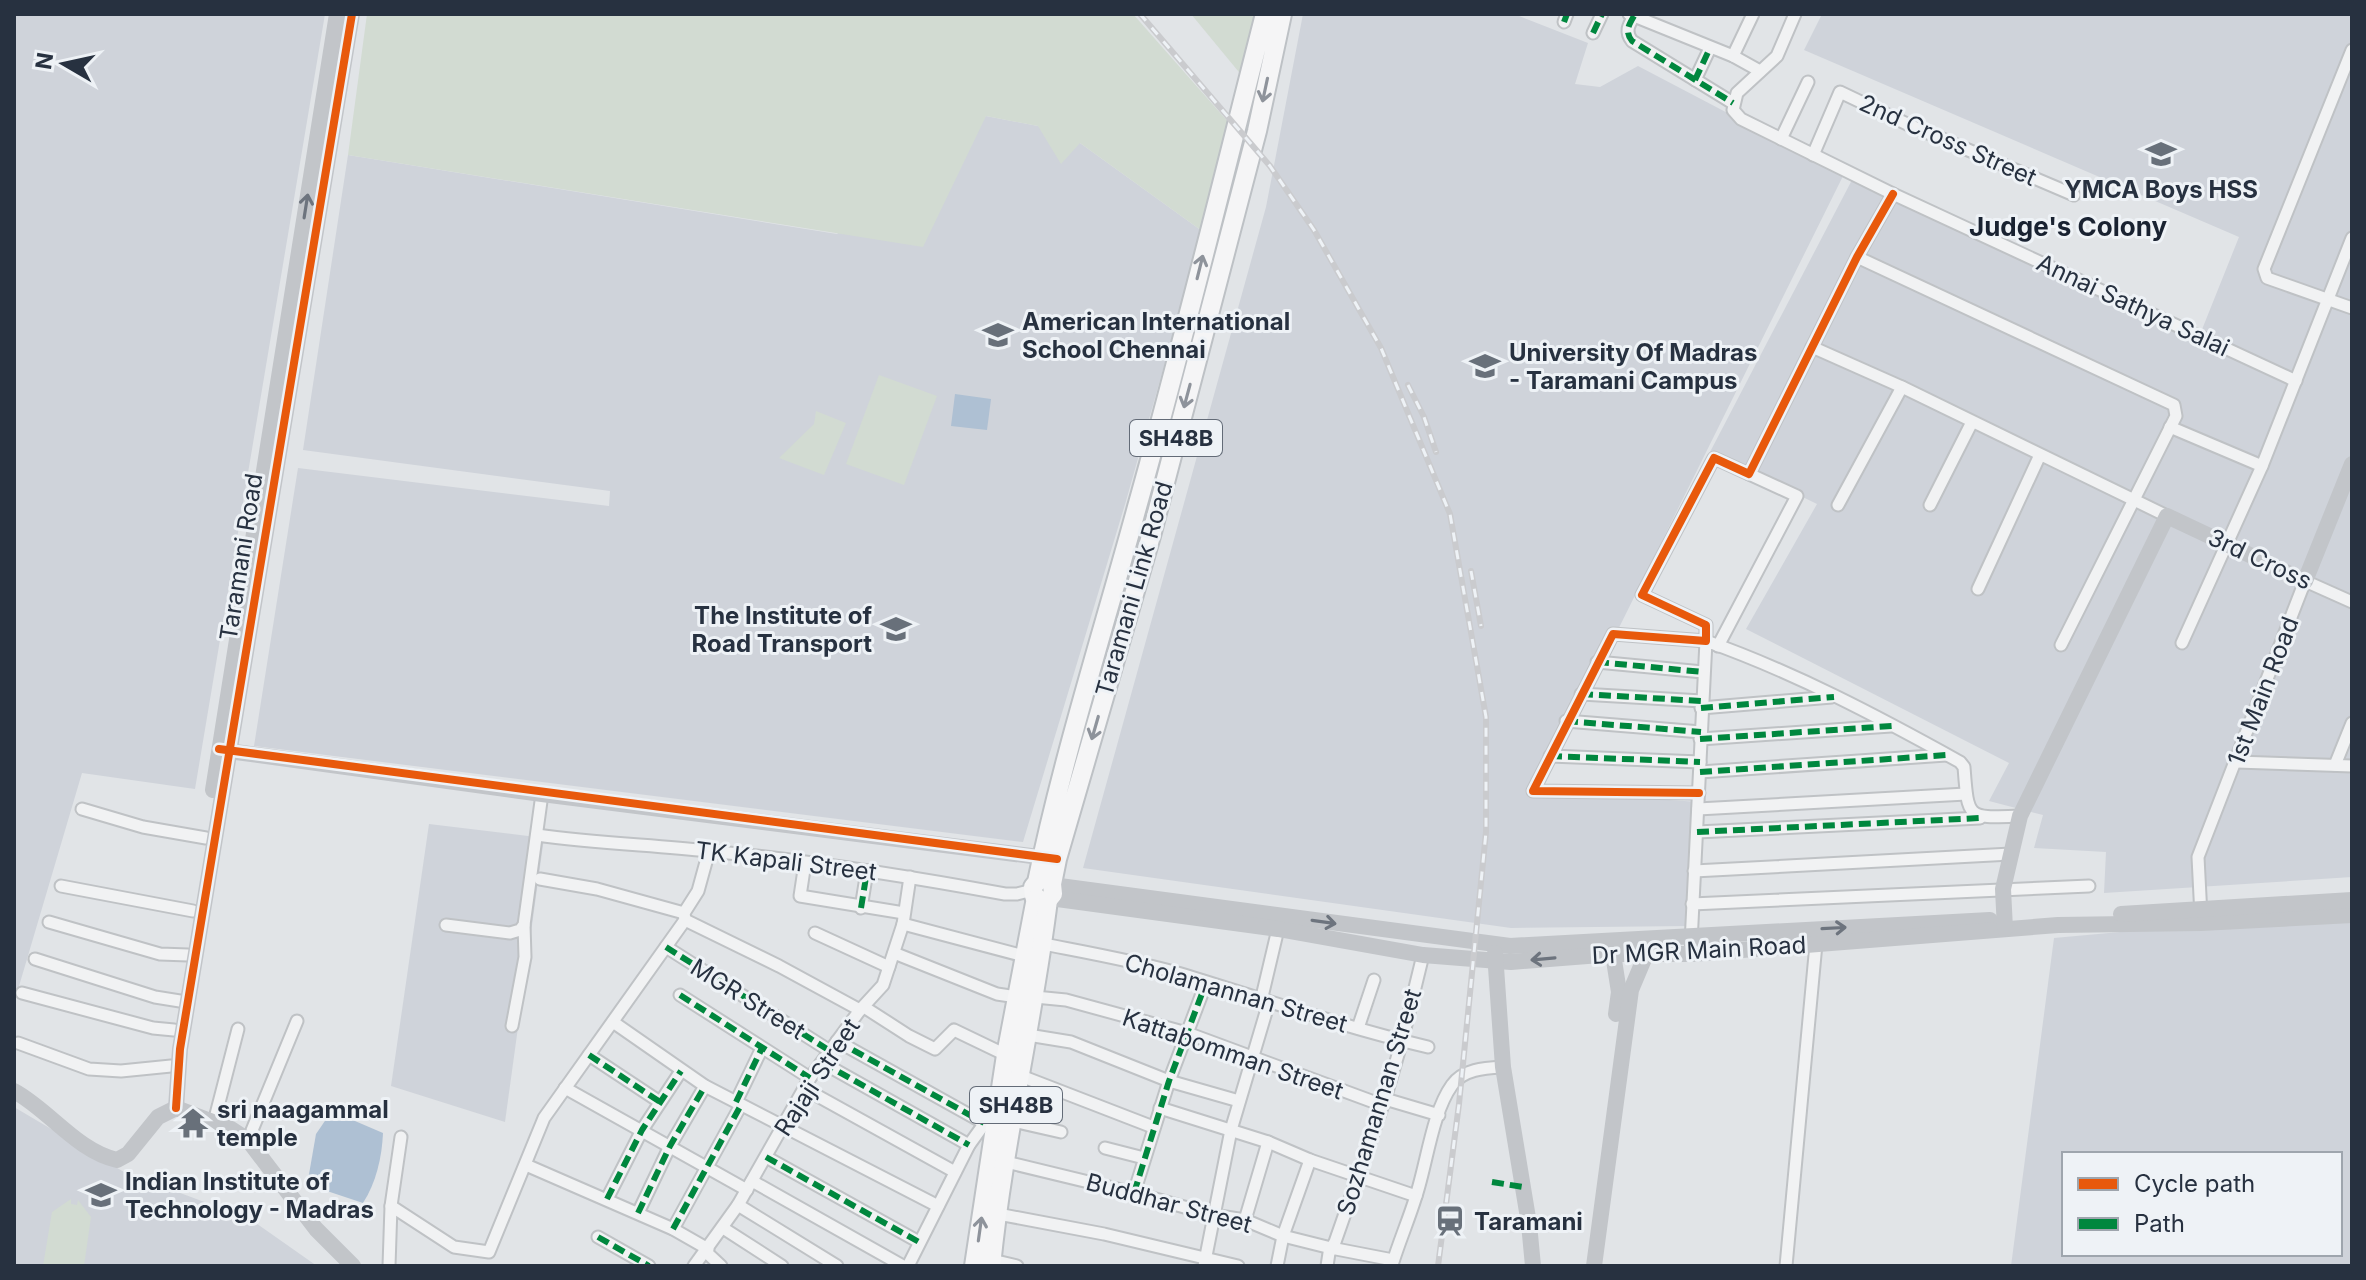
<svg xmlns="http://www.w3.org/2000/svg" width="2366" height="1280" font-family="Inter,sans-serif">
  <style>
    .built { fill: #cfd3da; fill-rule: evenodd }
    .green { fill: #d2dbd2 }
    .water { fill: #aec0d3 }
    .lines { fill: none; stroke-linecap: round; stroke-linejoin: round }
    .street-casing { stroke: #bfc2c5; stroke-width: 15 }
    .primary-casing { stroke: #bdc1c5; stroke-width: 22 }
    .street { stroke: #f1f2f3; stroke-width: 11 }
    .secondary { stroke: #c2c5c9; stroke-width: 16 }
    .primary { stroke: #f5f5f6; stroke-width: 18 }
    .rail-casing { stroke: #cacbce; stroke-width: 6 }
    .rail { stroke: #eef2f6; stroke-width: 3; stroke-dasharray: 9; stroke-linecap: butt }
    .quiet { stroke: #00873e; stroke-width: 6; stroke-dasharray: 12 6; stroke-linecap: butt }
    .cycleway-casing { stroke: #eef2f6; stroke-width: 13 }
    .cycleway { stroke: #e8590c; stroke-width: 8 }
    .oneway { stroke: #8e939b }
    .oneway2 { stroke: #6d747e }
    .labels { text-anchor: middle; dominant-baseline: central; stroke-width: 6; stroke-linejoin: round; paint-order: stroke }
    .shield { fill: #eef2f6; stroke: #636b77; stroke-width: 2 }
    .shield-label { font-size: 22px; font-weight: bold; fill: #273140 }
    .street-label { font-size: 24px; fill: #273140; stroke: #eef2f6 }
    .poi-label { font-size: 24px; font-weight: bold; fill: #273140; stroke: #eef2f6; text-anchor: start }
    .neighbourhood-label { font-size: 26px; font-weight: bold; fill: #192231; stroke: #eef2f6 }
  </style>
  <rect width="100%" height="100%" fill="#e1e4e7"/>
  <g class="built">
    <path d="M14 14H325L195 789 82 773 14 1003Z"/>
    <path d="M1303 14H1514L1588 43 1575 84 1600 87 1638 66 1844 174 1538 791 1699 802 1690 926 1511 928 1083 868 1266 207Z"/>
    <path d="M1822 14H2352V877L2104 893 2106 852 2034 848 2043 815 1989 801 2009 763 1746 629 1817 504 1710 452 1853 178 2201 332 2239 237 1804 50Z"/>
    <path d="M986 116 1038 126 1080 143 1202 231 1126 501 1023 842 254 746 298 468 609 506 610 491 303 450 348 155 837 234Z"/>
    <path d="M429 824 544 838 505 1122 391 1086Z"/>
    <path d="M2352 911V1266H2011L2054 938ZM2064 1154H2340V1254H2064Z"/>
    <path d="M14 1107 124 1172 250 1219 317 1266H14Z"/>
  </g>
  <g class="green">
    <path d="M367 14H1133L1230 124 1202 231 1080 143 1061 164 1038 126 986 116 923 247 348 155Z"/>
    <path d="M1191 14H1258L1243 77Z"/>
    <path d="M879 375 937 396 904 485 846 464Z"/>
    <path d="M816 411 846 423 824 475 779 458 814 424Z"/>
    <path d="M71 1199V1204L77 1205 78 1200 91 1217 84 1266H43L52 1212Z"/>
  </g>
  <g class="water">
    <path d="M955 394 991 399 987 430 951 426Z"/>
    <path d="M329 1115 348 1118 383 1133C382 1157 376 1183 363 1203L327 1191 308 1180 316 1134Z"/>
  </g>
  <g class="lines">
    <g class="street-casing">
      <g id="street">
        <path d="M1629 14 1733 56 1760 71"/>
        <path d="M1795 14 1777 56 1737 93 1733 110 1741 119 1893 194 2296 381"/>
        <path d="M1634 16C1628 26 1625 32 1632 41L1733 103"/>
        <path d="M1564 22 1567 14"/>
        <path d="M1593 33 1602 14"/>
        <path d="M2352 50 2264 269 2267 278 2352 308"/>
        <path d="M1733 56 1753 14"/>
        <path d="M1695 80 1710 48"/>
        <path d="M1781 139 1808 82"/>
        <path d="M1813 155 1840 92 1907 124 2074 195"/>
        <path d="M1857 257 2174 405 2176 416 2061 645"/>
        <path d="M1812 347 1902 387 2167 516"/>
        <path d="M2170 427 2262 466"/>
        <path d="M1838 505 1902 387"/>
        <path d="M1930 505 1972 422"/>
        <path d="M1978 589 2040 455"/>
        <path d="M2182 643 2262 466 2352 238"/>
        <path d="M1718 646 1797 496 1749 474"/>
        <path d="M1597 662 1703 672"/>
        <path d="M1581 694 1702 701"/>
        <path d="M1701 708 1832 697"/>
        <path d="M1566 721 1701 732"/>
        <path d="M1700 739 1891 726"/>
        <path d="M1550 756 1700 762"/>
        <path d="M2237 762 2352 766"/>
        <path d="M2335 765 2352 723"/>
        <path d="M1700 772 1946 755"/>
        <path d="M1699 793 1533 791 1613 634 1706 641V625L1642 595 1714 458 1749 474 1857 257 1893 194"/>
        <path d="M82 809 143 827 206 838"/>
        <path d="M1698 809 1966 794"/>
        <path d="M1697 832 1980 818"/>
        <path d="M537 835C594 843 651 845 708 851 807 860 907 876 1005 894H1017L1033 890"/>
        <path d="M805 863 800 896 904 913"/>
        <path d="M1694 871 2011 854"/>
        <path d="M540 879 597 889 684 913"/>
        <path d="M61 886 193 911"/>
        <path d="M1692 904 2089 886"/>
        <path d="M861 908 867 871"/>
        <path d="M2201 916 2198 857 2305 581 2352 602"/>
        <path d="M685 920 779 966 860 1010"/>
        <path d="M49 922 160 954 188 955"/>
        <path d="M903 924 1024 956"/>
        <path d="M446 925 510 933 520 930 524 925 542 794"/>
        <path d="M815 933 889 967"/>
        <path d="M1691 943 1706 641C1794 672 1879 717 1960 762L1964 767C1968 820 1967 818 2020 816"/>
        <path d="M1043 944C1089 953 1135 961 1181 974 1263 999 1344 1027 1428 1047"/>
        <path d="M666 947 830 1051"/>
        <path d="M894 953 997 994 1017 997"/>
        <path d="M35 959 155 997 180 1001"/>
        <path d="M22 993 153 1028 174 1030"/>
        <path d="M680 995 810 1078"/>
        <path d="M1035 997 1066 1000 1187 1033 1382 1105"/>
        <path d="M1261 1001 1278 929"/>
        <path d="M864 1007 909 1036 935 1049 954 1030 1006 1055"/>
        <path d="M613 1022 705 1086 938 1206"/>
        <path d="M512 1026 525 957 524 925"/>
        <path d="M1358 1028 1374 980"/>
        <path d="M1028 1035 1071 1042 1169 1081 1239 1101"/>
        <path d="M837 1041 984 1123"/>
        <path d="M18 1043 89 1069 121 1071 171 1066"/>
        <path d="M589 1055 660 1102"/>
        <path d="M823 1063 969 1145"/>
        <path d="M1021 1076 1153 1127"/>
        <path d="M565 1088 747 1190"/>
        <path d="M805 1089 955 1172"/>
        <path d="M1385 1099 1439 1115"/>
        <path d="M736 1102 762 1048"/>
        <path d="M1160 1108 1268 1142 1310 1160 1416 1196"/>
        <path d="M1013 1121 1061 1132"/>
        <path d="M214 1122 238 1029"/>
        <path d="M248 1140 297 1021"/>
        <path d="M1105 1148 1144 1158"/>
        <path d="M766 1157 919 1242"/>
        <path d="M1006 1162 1134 1193 1213 1215 1245 1220 1283 1236 1331 1248 1393 1260"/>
        <path d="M526 1165 673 1229 708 1249"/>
        <path d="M752 1181 903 1266"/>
        <path d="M1134 1193 1169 1081 1206 983"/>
        <path d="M607 1199 642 1130 681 1071"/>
        <path d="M738 1205 837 1266"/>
        <path d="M391 1206 454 1247 489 1252 544 1118 685 920 684 913 698 891 709 851"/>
        <path d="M638 1213 670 1146 705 1086"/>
        <path d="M998 1214 1104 1234 1238 1266"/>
        <path d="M1245 1220 1268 1142"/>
        <path d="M723 1228 782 1266"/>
        <path d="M673 1229 741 1105"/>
        <path d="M598 1237 649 1266"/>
        <path d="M706 1252 721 1266"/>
        <path d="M992 1260 1017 1266"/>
        <path d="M1392 1265C1399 1242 1409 1219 1416 1196 1427 1163 1432 1113 1452 1085 1463 1069 1485 1068 1503 1067"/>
        <path d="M389 1266 391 1206 401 1137"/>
        <path d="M694 1266 738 1205 810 1078 860 1010 883 985 903 924 910 877"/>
        <path d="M908 1266 969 1145 995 1109"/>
        <path d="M1204 1266 1231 1130 1269 1002"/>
        <path d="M1277 1266 1283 1236 1310 1160"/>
        <path d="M1327 1266 1329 1253 1335 1242 1385 1099 1402 1041 1423 955"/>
        <path d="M1786 1266 1816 944"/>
      </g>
    </g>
    <g class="primary-casing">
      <g id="primary">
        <path d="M1265 14C1223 178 1183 344 1137 507 1103 632 1063 756 1037 882L1033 887 1034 896 1041 901 1048 900 1053 894 1052 884 1057 859 1151 536 1257 131 1282 14"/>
        <path d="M974 1266 1006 1055 1036 898"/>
        <path d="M991 1266C1003 1143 1033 1023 1048 900"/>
      </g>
    </g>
    <use href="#street" class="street"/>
    <g class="secondary">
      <path d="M221 750 542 794 1055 859"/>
      <path d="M213 790 337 14"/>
      <path d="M1052 885 1510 946 1990 920"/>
      <path d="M1050 898 1278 929 1423 955 1511 962 1613 954H1692L2058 925 2201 923 2352 915"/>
      <path d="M2121 914 2352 900"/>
      <path d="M2005 929 2003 889 2020 816 2167 516 2305 581 2352 464"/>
      <path d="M1495 953 1503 1067 1529 1224 1533 1266"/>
      <path d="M1613 954 1619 992 1616 1014"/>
      <path d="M14 1091C49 1110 77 1151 117 1160L128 1154 158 1117 176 1108"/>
      <path d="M176 1108 180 1049 352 14"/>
      <path d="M176 1108 231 1129 248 1140 316 1229 353 1266"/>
      <path d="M1594 1266 1631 990 1647 952"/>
    </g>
    <use href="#primary" class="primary"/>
    <g class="rail-casing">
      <g id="rail">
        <path d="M1140 14 1270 166 1314 230 1381 348 1450 514 1486 717V832L1459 1104 1438 1266"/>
        <path d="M1408 385 1424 417 1436 452"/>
        <path d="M1471 571 1481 626"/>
      </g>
    </g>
    <use href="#rail" class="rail"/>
    <g class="quiet">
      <path d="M1634 16C1628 26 1625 32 1632 41L1733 103"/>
      <path d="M1564 22 1567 14"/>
      <path d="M1593 33 1602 14"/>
      <path d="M1695 80 1710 48"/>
      <path d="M1597 662 1703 672"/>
      <path d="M1581 694 1702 701"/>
      <path d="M1701 708 1834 697"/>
      <path d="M1566 721 1701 732"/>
      <path d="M1700 739 1892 726"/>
      <path d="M1550 756 1700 762"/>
      <path d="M1700 772 1947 755"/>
      <path d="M1697 832 1981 818"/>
      <path d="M861 908 867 871"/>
      <path d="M666 947 830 1051"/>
      <path d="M680 995 810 1078"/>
      <path d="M837 1041 984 1123"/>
      <path d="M589 1055 660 1102"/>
      <path d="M823 1063 969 1145"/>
      <path d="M736 1102 762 1048"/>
      <path d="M766 1157 919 1242"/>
      <path d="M1492 1182 1523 1187"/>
      <path d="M1134 1193 1169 1081 1206 983"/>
      <path d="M607 1199 642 1130 681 1071"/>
      <path d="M638 1213 670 1146 705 1086"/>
      <path d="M673 1229 741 1105"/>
      <path d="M598 1237 649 1266"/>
    </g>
    <g class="cycleway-casing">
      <g id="cycleway">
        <path d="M219 749 1057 859"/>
        <path d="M1699 793 1533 791 1613 634 1706 641V625L1642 595 1714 458 1749 474 1857 257 1893 194"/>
        <path d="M176 1108 180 1049 352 14"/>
      </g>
    </g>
    <use href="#cycleway" class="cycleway"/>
  </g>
  <defs><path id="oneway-shaft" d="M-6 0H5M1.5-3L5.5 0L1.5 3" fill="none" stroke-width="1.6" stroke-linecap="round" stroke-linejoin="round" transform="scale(2)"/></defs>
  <g class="oneway">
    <use href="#oneway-shaft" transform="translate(1265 90) rotate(102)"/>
    <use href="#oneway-shaft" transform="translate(1200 267) rotate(-76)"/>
    <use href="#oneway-shaft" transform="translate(1187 396) rotate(105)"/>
    <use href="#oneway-shaft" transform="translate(1095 728) rotate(106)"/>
    <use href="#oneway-shaft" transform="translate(980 1229) rotate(-82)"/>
  </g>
  <g class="oneway2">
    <use href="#oneway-shaft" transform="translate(306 206) rotate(-81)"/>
    <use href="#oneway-shaft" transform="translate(1324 922) rotate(8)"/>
    <use href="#oneway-shaft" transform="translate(1834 928) rotate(-3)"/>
    <use href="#oneway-shaft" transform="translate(1543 959) rotate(175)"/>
  </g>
  <defs>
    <g id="school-bare" transform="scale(2.4)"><path d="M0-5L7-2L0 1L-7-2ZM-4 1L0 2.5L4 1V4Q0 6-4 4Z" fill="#68707a" stroke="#eef2f6" stroke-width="2.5" paint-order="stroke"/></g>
    <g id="university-bare" transform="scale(2.4)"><path d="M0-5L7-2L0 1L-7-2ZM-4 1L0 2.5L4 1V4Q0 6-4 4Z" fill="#68707a" stroke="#eef2f6" stroke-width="2.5" paint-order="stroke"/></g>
    <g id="temple-bare" transform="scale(2.4)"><path d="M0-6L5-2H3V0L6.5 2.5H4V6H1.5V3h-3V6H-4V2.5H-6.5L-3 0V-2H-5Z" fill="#68707a" stroke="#eef2f6" stroke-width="2.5" paint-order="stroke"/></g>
    <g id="station-bare" transform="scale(2.4)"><path d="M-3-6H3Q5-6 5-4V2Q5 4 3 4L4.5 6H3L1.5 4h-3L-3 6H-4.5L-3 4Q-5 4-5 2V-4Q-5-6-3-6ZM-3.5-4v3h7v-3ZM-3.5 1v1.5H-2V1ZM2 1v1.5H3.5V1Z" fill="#68707a" stroke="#eef2f6" stroke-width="2.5" paint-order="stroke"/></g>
  </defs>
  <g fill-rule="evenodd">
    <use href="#school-bare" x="2161" y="154"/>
    <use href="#school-bare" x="998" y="335"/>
    <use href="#university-bare" x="1485" y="366"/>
    <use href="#university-bare" x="896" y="629"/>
    <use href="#temple-bare" x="193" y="1123"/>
    <use href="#university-bare" x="101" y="1195"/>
    <use href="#station-bare" x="1450" y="1221"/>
  </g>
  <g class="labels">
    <g class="shield">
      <rect x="1130" y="420" width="92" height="36" rx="6"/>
      <rect x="970" y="1087" width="92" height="36" rx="6"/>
    </g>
    <g class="shield-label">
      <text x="1176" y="438">SH48B</text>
      <text x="1016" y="1105">SH48B</text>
    </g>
    <g class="street-label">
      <text transform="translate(1948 140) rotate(24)">2nd Cross Street</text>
      <text transform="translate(2133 305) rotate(25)">Annai Sathya Salai</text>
      <text transform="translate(241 557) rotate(-81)">Taramani Road</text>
      <text transform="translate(2260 559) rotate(25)">3rd Cross</text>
      <text transform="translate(1134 589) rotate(-74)">Taramani Link Road</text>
      <text transform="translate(2263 691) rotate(-69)">1st Main Road</text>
      <text transform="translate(786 861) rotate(7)">TK Kapali Street</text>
      <text transform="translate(1699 950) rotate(-3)">Dr MGR Main Road</text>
      <text transform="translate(1236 993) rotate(16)">Cholamannan Street</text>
      <text transform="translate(748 999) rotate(32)">MGR Street</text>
      <text transform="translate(1233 1054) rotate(19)">Kattabomman Street</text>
      <text transform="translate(817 1077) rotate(-57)">Rajaji Street</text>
      <text transform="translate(1379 1102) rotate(-73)">Sozhamannan Street</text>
      <text transform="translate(1169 1203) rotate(15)">Buddhar Street</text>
    </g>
    <g class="poi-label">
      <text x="2161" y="189" text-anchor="middle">YMCA Boys HSS</text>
      <text x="1022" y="321">American International<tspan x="1022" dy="28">School Chennai</tspan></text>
      <text x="1509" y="352">University Of Madras<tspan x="1509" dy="28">- Taramani Campus</tspan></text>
      <text x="872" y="615" text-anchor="end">The Institute of<tspan x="872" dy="28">Road Transport</tspan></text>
      <text x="217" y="1109">sri naagammal<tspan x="217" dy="28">temple</tspan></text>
      <text x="125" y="1181">Indian Institute of<tspan x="125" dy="28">Technology - Madras</tspan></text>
      <text x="1474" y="1221">Taramani</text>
    </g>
    <g class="neighbourhood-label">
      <text x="2068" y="226">Judge's Colony</text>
    </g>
  </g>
  <rect width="2366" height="1280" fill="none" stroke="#273140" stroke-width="32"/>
  <rect x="2062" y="1152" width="280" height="104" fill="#eef2f6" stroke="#9ea5ad" stroke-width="2"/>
  <rect x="2078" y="1178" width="40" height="12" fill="#e8590c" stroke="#9ea5ad" stroke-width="2"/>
  <text x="2134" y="1192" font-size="24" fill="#273140">Cycle path</text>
  <rect x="2078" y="1218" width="40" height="12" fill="#00873e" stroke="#9ea5ad" stroke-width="2"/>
  <text x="2134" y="1232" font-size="24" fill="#273140">Path</text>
  <g transform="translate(64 64) rotate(279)" stroke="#eef2f6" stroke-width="6" paint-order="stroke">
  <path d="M0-6L14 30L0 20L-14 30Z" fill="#273140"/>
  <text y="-12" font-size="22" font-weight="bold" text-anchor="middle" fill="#273140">N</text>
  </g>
</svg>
